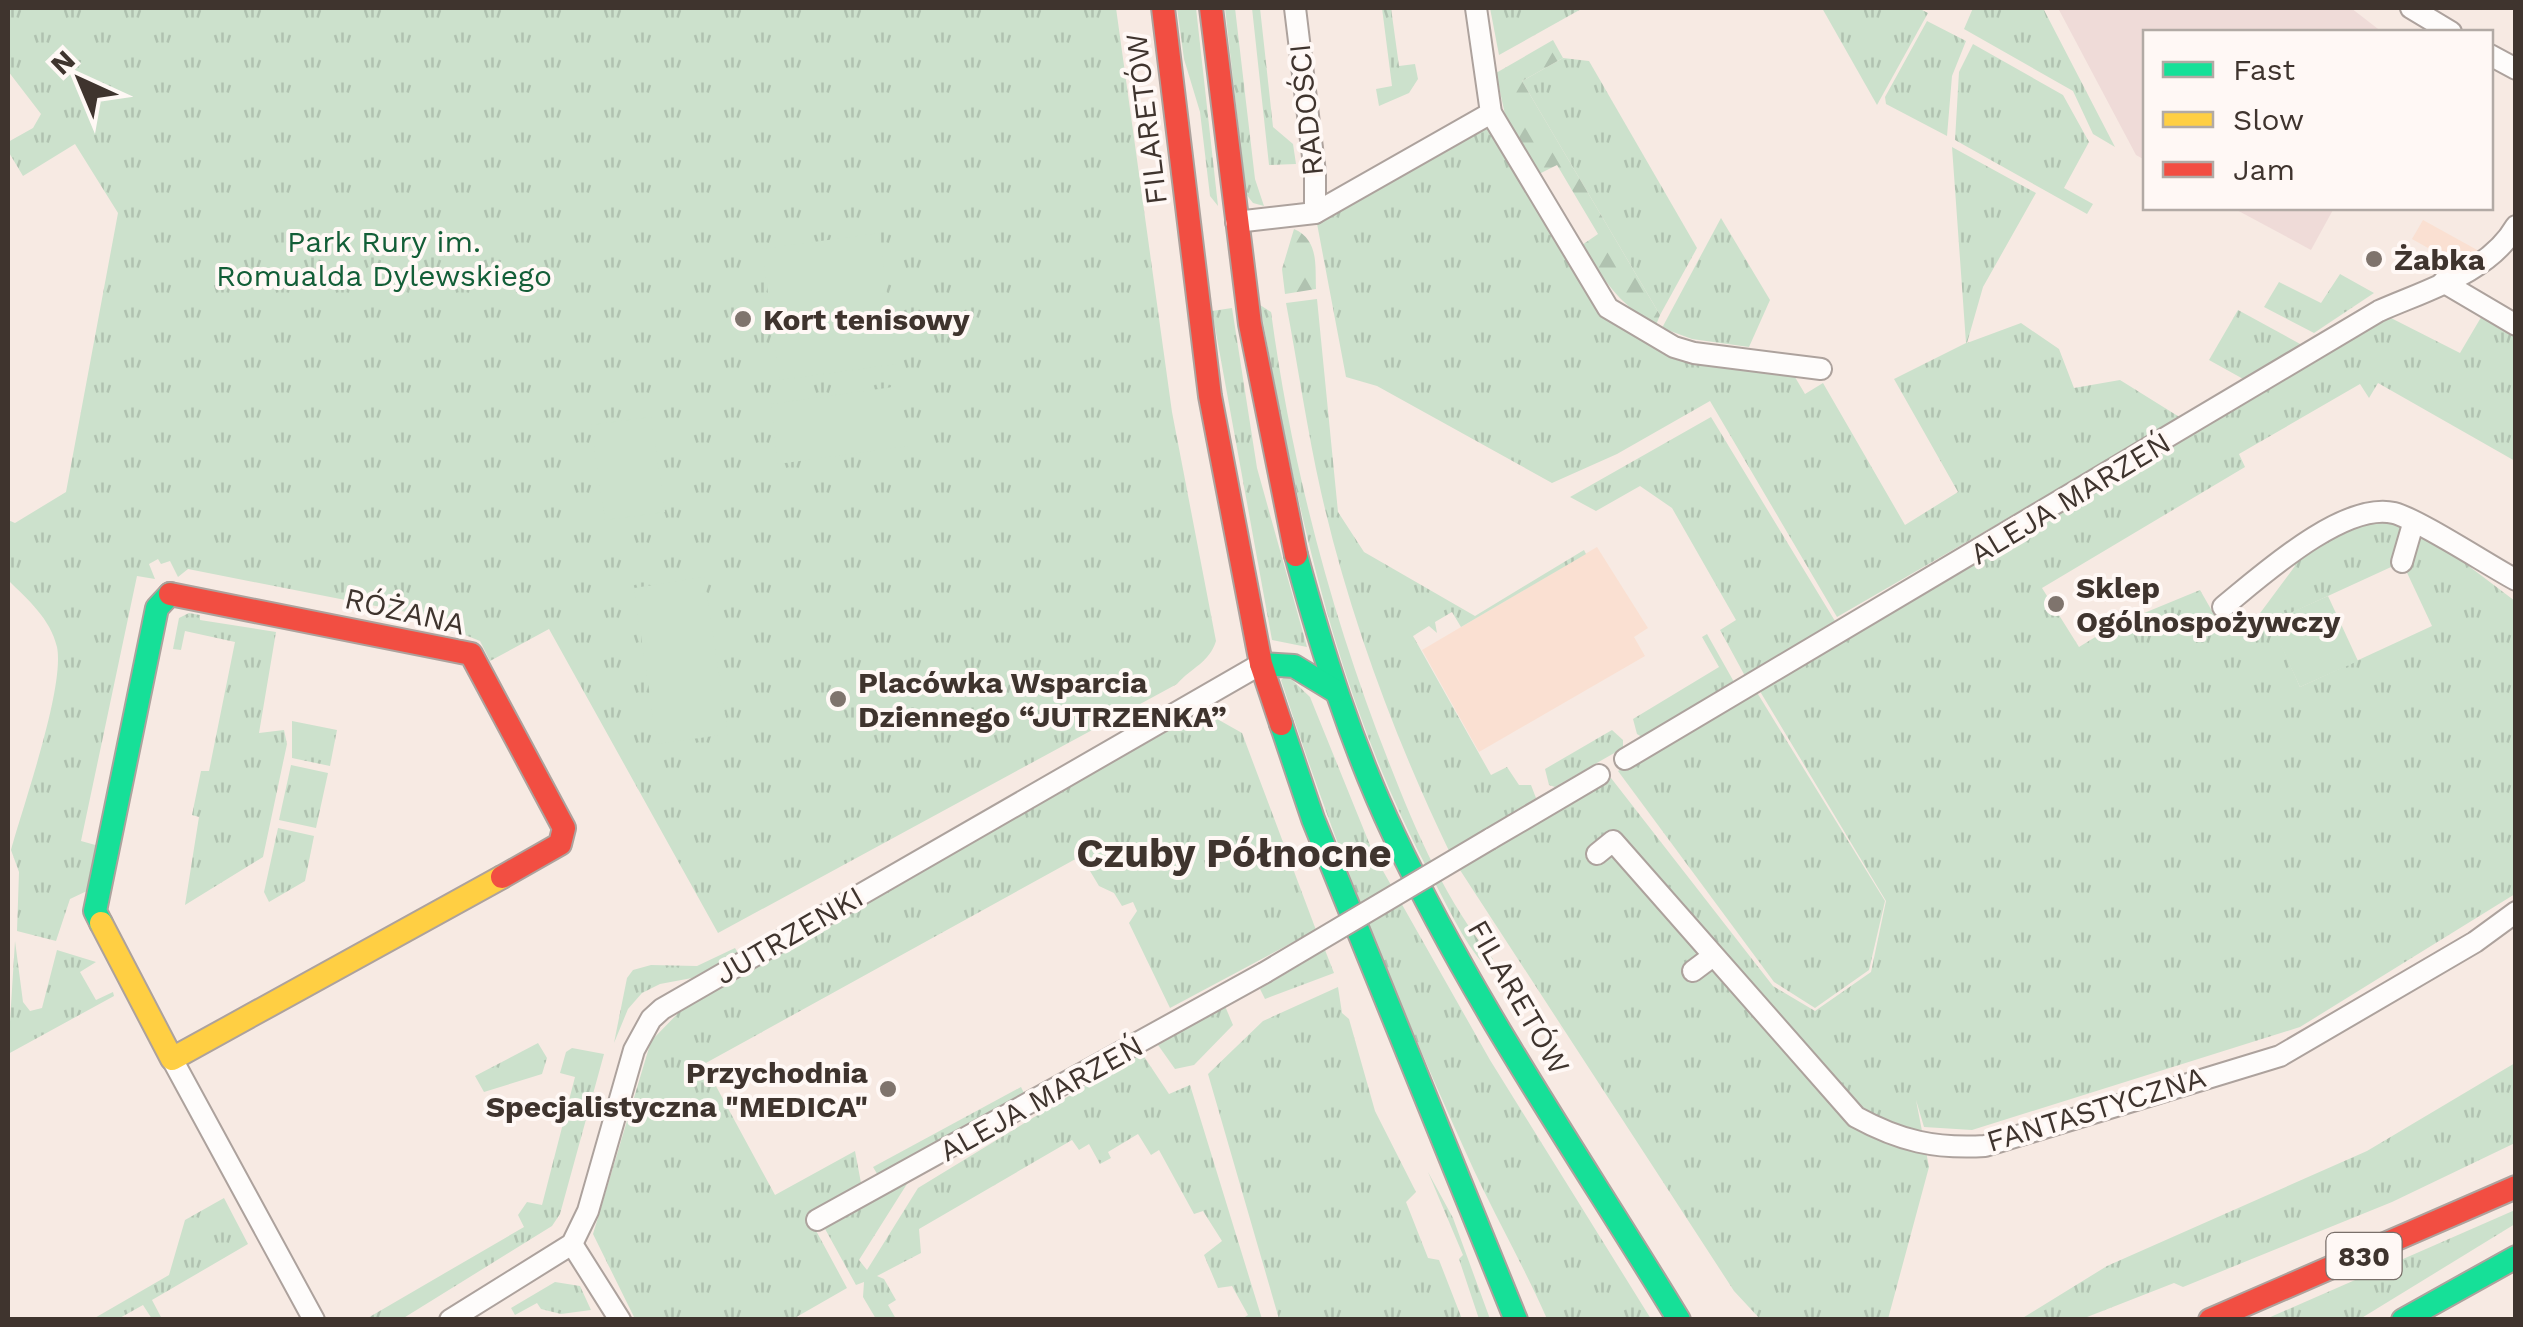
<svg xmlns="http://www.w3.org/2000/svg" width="2523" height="1327" font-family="'Work Sans',sans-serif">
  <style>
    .built { fill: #fae0d2 }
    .education { fill: #efdbd8 }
    .grass { fill: url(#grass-tufts); fill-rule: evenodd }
    .forest { fill: url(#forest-firs) }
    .garden { fill: #cce1cc }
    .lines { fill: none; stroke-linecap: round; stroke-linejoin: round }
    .street-casing { stroke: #ada29d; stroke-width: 24 }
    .fast-casing { stroke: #ada29d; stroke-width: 26 }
    .slow-casing { stroke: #ada29d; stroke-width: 26 }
    .jam-casing { stroke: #ada29d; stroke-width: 26 }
    .street { stroke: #fefcfb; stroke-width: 20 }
    .fast { stroke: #16e098; stroke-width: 22 }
    .slow { stroke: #ffcf43; stroke-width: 22 }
    .jam { stroke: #f24e42; stroke-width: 22 }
    .street-bridge-casing { stroke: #ada29d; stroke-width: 24; stroke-linecap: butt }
    .street-bridge { stroke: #fefcfb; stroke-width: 20 }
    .poi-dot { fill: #7f746d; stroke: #fff8f5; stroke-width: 4 }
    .labels { text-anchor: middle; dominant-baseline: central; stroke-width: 8; stroke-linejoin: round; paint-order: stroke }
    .shield { fill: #fff8f5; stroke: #796f6a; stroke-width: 2.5 }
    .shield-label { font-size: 28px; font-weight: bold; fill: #3f342e }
    .street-label { font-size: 30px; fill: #3f342e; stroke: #fff8f5 }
    .park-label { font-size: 30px; fill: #125e37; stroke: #fff8f5 }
    .poi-label { font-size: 30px; font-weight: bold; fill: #3f342e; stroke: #fff8f5; text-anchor: start }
    .district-label { font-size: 40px; font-weight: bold; fill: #3f342e; stroke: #fff8f5 }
  </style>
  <defs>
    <pattern id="grass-tufts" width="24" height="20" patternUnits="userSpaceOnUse" patternTransform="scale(2.5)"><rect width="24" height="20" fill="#cce1cc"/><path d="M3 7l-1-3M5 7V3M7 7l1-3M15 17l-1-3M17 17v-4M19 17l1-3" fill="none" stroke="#b0c2b0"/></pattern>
    <pattern id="forest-firs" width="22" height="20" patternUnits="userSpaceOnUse" patternTransform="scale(2.5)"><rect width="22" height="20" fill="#cce1cc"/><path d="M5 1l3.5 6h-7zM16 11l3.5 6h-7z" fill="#b0c2b0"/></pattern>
  </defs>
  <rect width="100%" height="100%" fill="#f7eae3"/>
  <g class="built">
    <path d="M2423 220 2479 251 2455 263 2412 239Z"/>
    <path d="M1597 547 1648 628 1634 637 1645 656 1479 752 1422 650Z"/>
  </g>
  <g class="education">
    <path d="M2058 8H2351L2382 32H2146L2145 160 2136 155Z"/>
    <path d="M2233 208H2334L2311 250Z"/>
  </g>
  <g class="grass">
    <path d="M8 8H1116L1172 412 1216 641C1209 663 1192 667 1177 684L718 933 549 629 490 661 480 641 465 635 457 622 188 569 178 577 170 561 161 564 158 559 149 564 155 579 137 576 81 841 99 846 89 890 70 899 56 941 17 931 19 872 11 850C23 806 65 687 57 647 50 618 28 600 8 580V520L15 523 66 492 118 213 75 144 23 176 8 151V142L33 128 41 114 8 71Z"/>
    <path d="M1177 8H1196L1218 206 1210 196 1200 112 1184 59Z"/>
    <path d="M1225 8H1235L1255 179 1264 206 1253 203 1246 194Z"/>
    <path d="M1252 8H1260L1273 127 1293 144 1296 164 1269 165Z"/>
    <path d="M1382 8H1391L1399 66 1415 64 1418 79 1409 93 1379 106 1376 89 1392 86Z"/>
    <path d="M1490 8H1583L1499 55Z"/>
    <path d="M1822 8H1918L1928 13 1877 105Z"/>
    <path d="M1973 8H2043L2115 147 2093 134 2073 91 1964 29Z"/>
    <path d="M1927 21 1966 41 1952 76 1947 136 1886 104 1885 97Z"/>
    <path d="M1973 44 2063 95 2089 142 2064 188 2093 204 2087 214 1955 140 1959 72Z"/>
    <path d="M1563 58 1589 61 1697 248 1660 315 1522 81Z"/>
    <path d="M1491 113 1608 308 1654 336 1789 367 1805 394 1823 383 1905 525 1958 492 1894 379 1966 343 1952 147 2036 193 1983 287 1967 343 2021 323 2059 349 2074 388 2120 380 2181 418 1837 617 1710 401 1617 454 1552 483 1377 386 1346 377 1315 213Z"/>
    <path d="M1721 218 1770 300 1749 347 1692 339 1662 328Z"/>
    <path d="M2340 274 2374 293 2314 333 2264 307 2279 282 2321 303Z"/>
    <path d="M1317 299 1338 512 1364 552 1475 616 1584 550 1586 554 1461 627 1452 612 1435 622 1437 633 1429 626 1413 636 1491 775 1507 767 1519 785H1531L1536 798 1450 853C1395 739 1349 615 1321 492 1307 430 1298 366 1286 303Z"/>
    <path d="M1260 305 1271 312C1292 468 1332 618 1390 765 1416 832 1447 903 1493 959L1485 966C1462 940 1447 904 1430 874 1334 693 1296 504 1260 305Z"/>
    <path d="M1232 308 1257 468 1307 647 1272 640 1212 311Z"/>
    <path d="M2238 310 2302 345 2245 380 2209 360Z"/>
    <path d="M2483 314 2515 333V461L2378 383 2369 398 2360 384 2239 454 2245 467 2042 588 2079 647 2115 625 2200 590 2212 611 2249 628 2295 566 2286 555 2362 514 2413 524 2515 601V894L2300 1027 1972 1130 1924 1127 1916 1100 1929 1167 1888 1319H1760L1734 1291 1460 870 1611 778 1773 986 1815 1011 1871 972 1886 901 1755 683 2389 317 2460 353ZM2402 562 2432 626 2300 687 2271 622Z"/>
    <path d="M1711 417 1835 621 1745 676 1720 630 1736 620 1672 508 1640 486 1596 511 1570 497Z"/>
    <path d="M189 613 200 615V620L276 632 259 733 284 730 287 744 263 857 185 905 199 817 192 815 201 771H209L235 642 185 631 181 650 173 649 179 618Z"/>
    <path d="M1707 634 1734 682 1642 737 1637 734 1633 719 1719 667 1702 637Z"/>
    <path d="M1287 675 1310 697 1374 855 1490 1060 1651 1319H1547C1523 1264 1492 1211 1467 1155 1397 1001 1333 841 1281 680Z"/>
    <path d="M1753 686 1885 901 1869 970 1815 1008 1774 982 1618 771Z"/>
    <path d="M1203 711 1242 733 1316 930 1170 1008 1129 923 1137 911 1133 902 1122 906 1114 893 1099 886 1081 856 704 1064 775 1195 855 1151 861 1183 807 1214 847 1288 793 1319H635L593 1234 651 1041 687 1004Z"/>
    <path d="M292 721 337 730 330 766 292 758Z"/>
    <path d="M1612 730 1623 740V748L1555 787 1549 785 1545 769Z"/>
    <path d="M291 765 328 773 316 828 279 820Z"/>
    <path d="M278 828 314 836 305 881 269 902 264 892Z"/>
    <path d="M15 941 23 1002 30 1011 42 1008 57 950 96 962 80 972 96 1000 113 992 114 996 8 1054Z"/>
    <path d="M735 948 738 953 692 978 660 984 642 993 628 1009 614 1043 627 978 633 970 651 965 697 966Z"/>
    <path d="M1325 950 1334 973 1265 999 1260 989Z"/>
    <path d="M1338 987 1342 1013 1349 1019 1375 1111 1416 1192 1406 1202 1428 1258 1439 1260 1462 1319H1279L1208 1074 1263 1021Z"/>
    <path d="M1225 1006 1233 1025 1194 1065 1175 1069 1158 1045Z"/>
    <path d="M538 1043 547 1058 542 1074 484 1092 475 1076Z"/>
    <path d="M572 1048 604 1054 560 1214 552 1226 402 1319H366L524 1227 518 1215 527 1202 542 1205 575 1077 560 1073 566 1052Z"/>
    <path d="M1141 1052 1169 1094 1190 1085 1262 1319H1242L1248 1315 1232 1286 1218 1288 1204 1255 1222 1241 1203 1211 1194 1214 1159 1150 1151 1155 1138 1134 1108 1152 1111 1158 1100 1164 1089 1144 1079 1150 1072 1140 919 1229 921 1253 877 1276 884 1279 896 1300 888 1305 896 1319H876L863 1297 864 1282 856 1285 824 1227 917 1168 859 1260 867 1270 918 1188Z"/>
    <path d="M2515 1063V1143L2392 1202 2183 1287 2174 1283 2082 1319H2021L2107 1266 2367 1151Z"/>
    <path d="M1021 1087 1026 1097 879 1177 873 1167Z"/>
    <path d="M1428 1172 1453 1218 1490 1319H1479L1459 1259 1463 1255Z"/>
    <path d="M224 1198 248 1244 152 1300 162 1319H152L143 1305 118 1319H93L169 1275 185 1220Z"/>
    <path d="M2515 1210V1224L2360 1319H2266Z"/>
    <path d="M555 1282 580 1286 591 1310 561 1314 541 1309 537 1303 515 1315 511 1308Z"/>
  </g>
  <g class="forest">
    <path d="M1553 40 1563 58 1522 81 1660 315 1656 325C1619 305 1603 279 1582 245L1598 234 1557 165 1539 174 1507 124 1496 73Z"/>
    <path d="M1294 229C1319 240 1315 265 1316 289L1285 294 1282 269Z"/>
  </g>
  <g class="garden">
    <path d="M879 233 896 364 780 380 762 249Z"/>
    <path d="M900 386 908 446 778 464 771 404Z"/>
    <path d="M651 417 665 512 605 520 591 425Z"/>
    <path d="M704 577 728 734 657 744 634 588Z"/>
    <path d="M2328 596 2358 661 2300 687 2270 622Z"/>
  </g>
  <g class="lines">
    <g class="street-casing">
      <g id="street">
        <path d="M1295 8 1315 173V213"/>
        <path d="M1476 8 1491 113 1608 308 1674 347 1694 353 1821 369"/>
        <path d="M2411 8 2451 32"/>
        <path d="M2490 55 2516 69"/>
        <path d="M1236 222 1315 213 1491 113"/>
        <path d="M2443 282 2516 325"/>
        <path d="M2402 562 2413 524"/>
        <path d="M2223 607C2260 577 2343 501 2394 513 2418 519 2488 565 2516 580"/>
        <path d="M1625 759 2379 311C2426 290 2489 273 2516 226"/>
        <path d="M1490 839 1599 775"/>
        <path d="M1597 854 1613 841 1856 1117C1900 1141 1935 1149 1985 1146L2280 1056 2475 942 2516 912"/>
        <path d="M1693 971 1713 956"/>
        <path d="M172 1059 314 1320"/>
        <path d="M817 1220 1264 973"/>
        <path d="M572 1244 620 1320"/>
        <path d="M450 1320 572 1244 588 1211 634 1050 651 1019 662 1009 1261 664"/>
      </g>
    </g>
    <g class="fast-casing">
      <g id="fast">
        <path d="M1296 555C1322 651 1352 746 1394 835 1474 1005 1582 1160 1679 1320"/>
        <path d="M1261 664 1294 666 1335 691"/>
        <path d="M1281 724 1313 819 1516 1320"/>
        <path d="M101 923 95 911 157 608 170 594"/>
        <path d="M2403 1320 2516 1257"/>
      </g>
    </g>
    <g class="slow-casing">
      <path id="slow" d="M101 923 172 1059 502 877"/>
    </g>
    <g class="jam-casing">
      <g id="jam">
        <path d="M1163 8 1210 396 1261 664 1281 724"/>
        <path d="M1211 8 1250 324 1296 555"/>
        <path d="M170 594 471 654 564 828 560 844 502 877"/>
        <path d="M2210 1320 2516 1187"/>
      </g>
    </g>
    <use href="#street" class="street"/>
    <use href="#fast" class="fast"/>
    <use href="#slow" class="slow"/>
    <use href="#jam" class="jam"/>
    <g class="street-bridge-casing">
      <path id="street-bridge" d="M1264 973 1490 839"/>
    </g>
    <use href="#street-bridge" class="street-bridge"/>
  </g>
  <g class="poi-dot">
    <circle cx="2374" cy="259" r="10"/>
    <circle cx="743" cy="319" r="10"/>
    <circle cx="2056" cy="604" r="10"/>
    <circle cx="838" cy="699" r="10"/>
    <circle cx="888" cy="1089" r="10"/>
  </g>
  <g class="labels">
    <rect class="shield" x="2326.5" y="1233" width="75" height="46" rx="8"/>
    <g class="shield-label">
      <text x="2364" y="1256">830</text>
    </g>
    <g class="street-label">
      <text transform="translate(1306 110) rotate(-96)">RADOŚCI</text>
      <text transform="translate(1146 119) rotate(-97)">FILARETÓW</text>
      <text transform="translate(2070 498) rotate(-31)">ALEJA MARZEŃ</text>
      <text transform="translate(405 611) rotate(13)">RÓŻANA</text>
      <text transform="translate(789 935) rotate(-30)">JUTRZENKI</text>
      <text transform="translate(1519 997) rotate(60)">FILARETÓW</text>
      <text transform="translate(1041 1098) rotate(-29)">ALEJA MARZEŃ</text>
      <text transform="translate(2096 1109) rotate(-17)">FANTASTYCZNA</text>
    </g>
    <g class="park-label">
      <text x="384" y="241">Park Rury im.<tspan x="384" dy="34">Romualda Dylewskiego</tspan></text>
    </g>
    <g class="poi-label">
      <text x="2394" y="259">Żabka</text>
      <text x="763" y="319">Kort tenisowy</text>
      <text x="2076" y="587">Sklep<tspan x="2076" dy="34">Ogólnospożywczy</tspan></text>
      <text x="858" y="682">Placówka Wsparcia<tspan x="858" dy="34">Dziennego “JUTRZENKA”</tspan></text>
      <text x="868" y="1072" text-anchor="end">Przychodnia<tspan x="868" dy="34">Specjalistyczna "MEDICA"</tspan></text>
    </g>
    <g class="district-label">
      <text x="1234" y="853">Czuby Północne</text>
    </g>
  </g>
  <rect width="2523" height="1327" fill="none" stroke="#3f342e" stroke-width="20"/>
  <rect x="2143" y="30" width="350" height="180" fill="#fff8f5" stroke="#b2aaa5" stroke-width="2.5"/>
  <rect x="2163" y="62" width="50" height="15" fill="#16e098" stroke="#b2aaa5" stroke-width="2.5"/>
  <text x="2233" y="80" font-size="30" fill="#3f342e">Fast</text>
  <rect x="2163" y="112" width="50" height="15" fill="#ffcf43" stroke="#b2aaa5" stroke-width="2.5"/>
  <text x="2233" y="130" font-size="30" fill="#3f342e">Slow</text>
  <rect x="2163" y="162" width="50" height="15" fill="#f24e42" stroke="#b2aaa5" stroke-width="2.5"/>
  <text x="2233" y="180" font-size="30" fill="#3f342e">Jam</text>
  <g transform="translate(80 80) rotate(316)" stroke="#fff8f5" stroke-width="8" paint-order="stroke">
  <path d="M0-8L18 38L0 25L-18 38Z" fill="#3f342e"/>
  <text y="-15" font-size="28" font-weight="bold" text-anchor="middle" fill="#3f342e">N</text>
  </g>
</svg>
